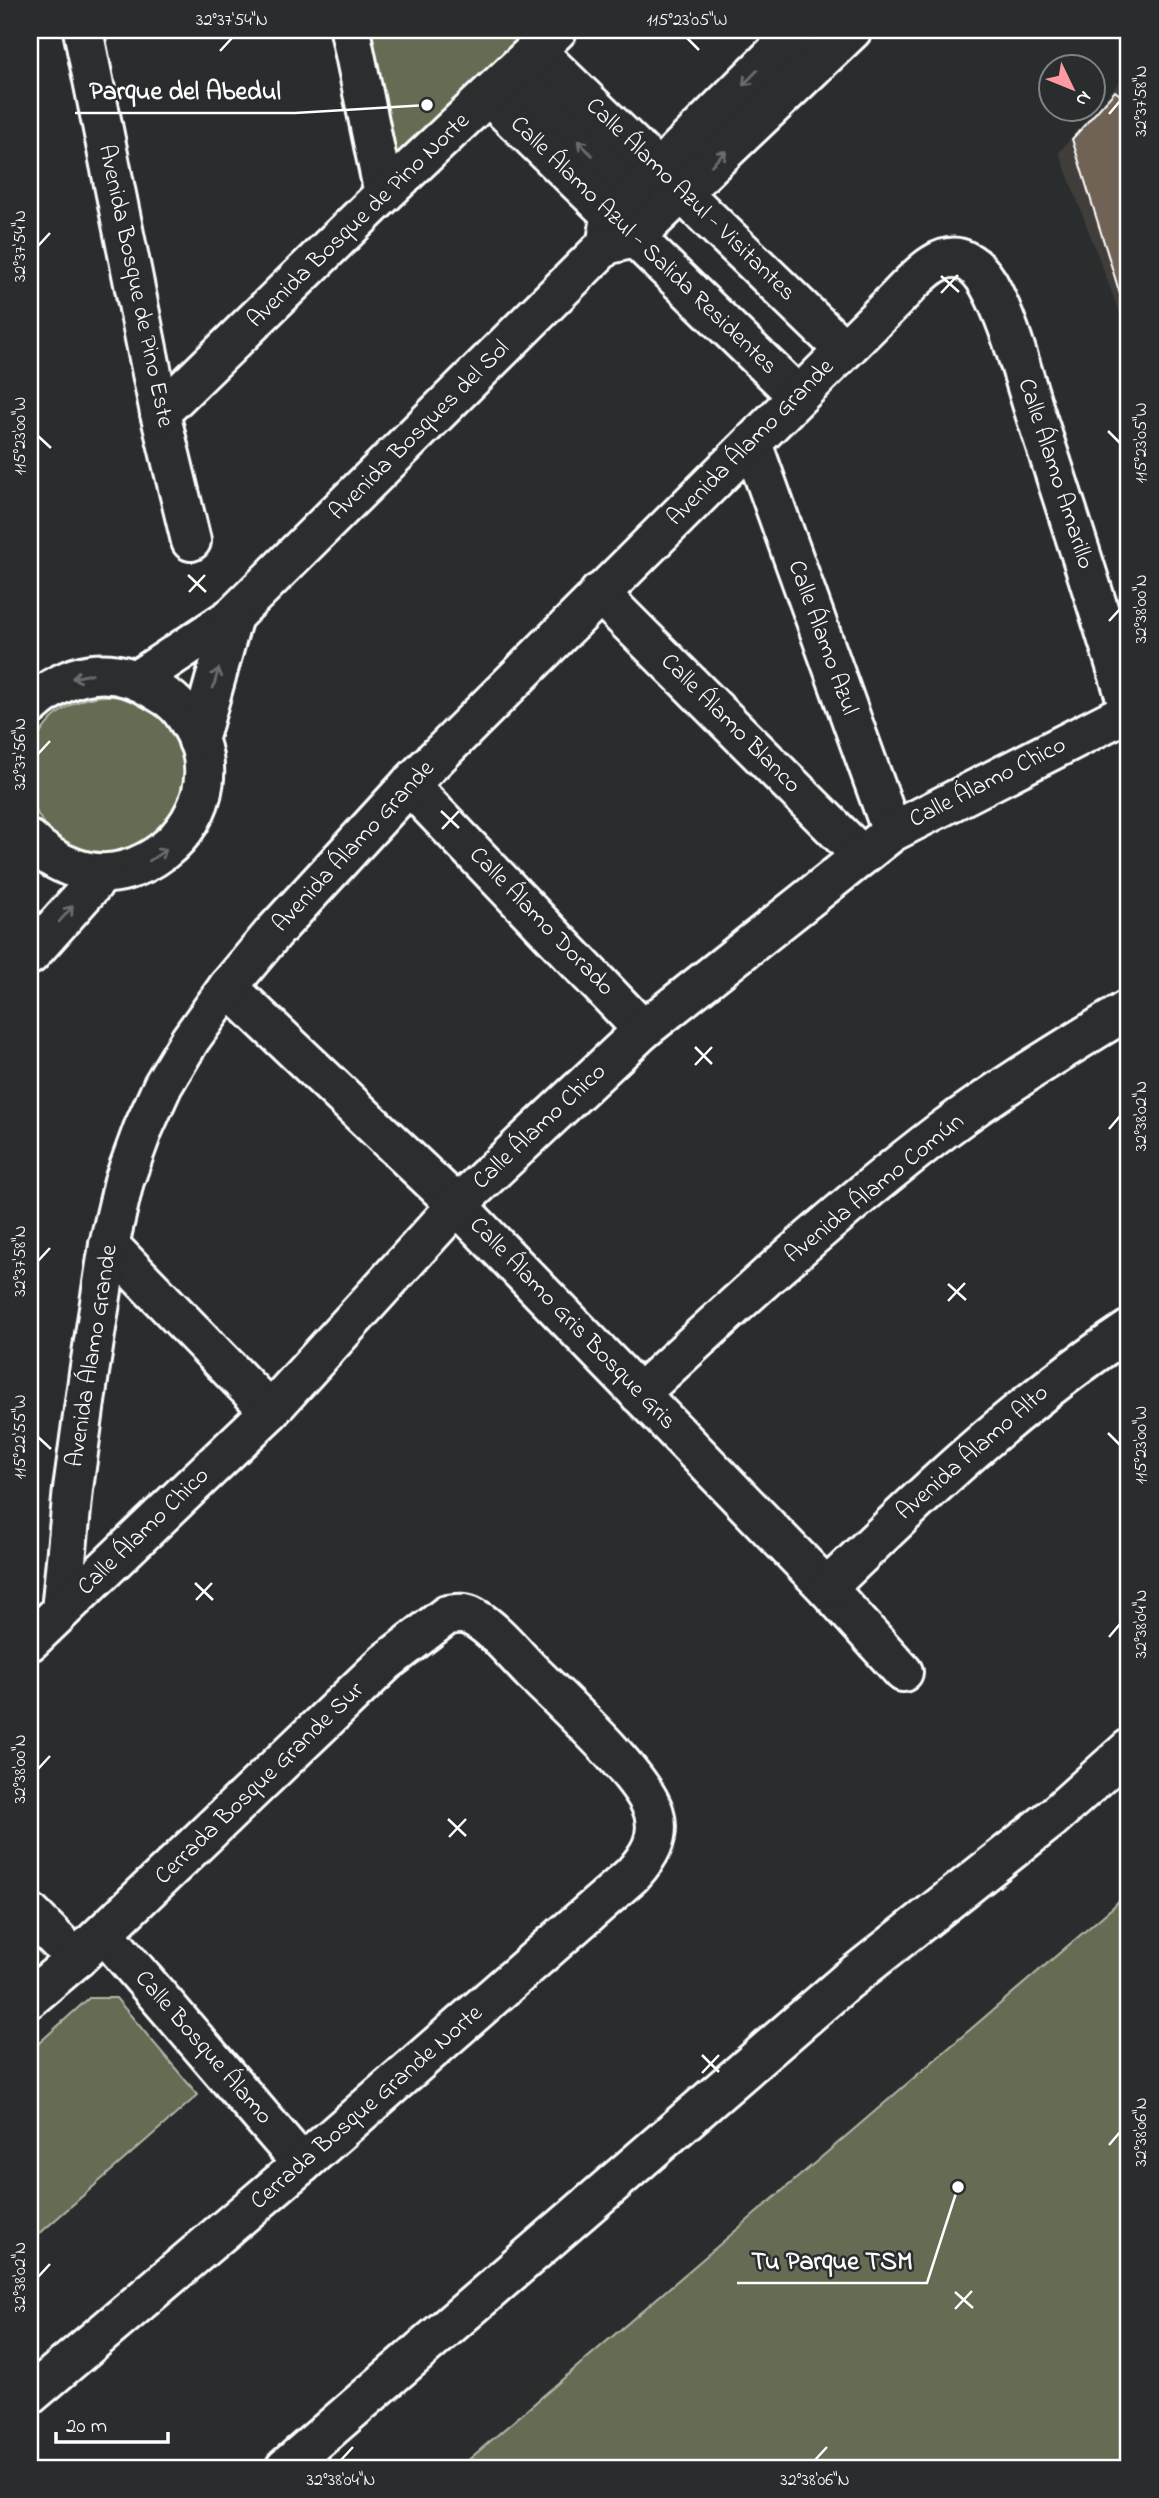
<svg xmlns="http://www.w3.org/2000/svg" width="1159" height="2498" font-family="'Indie Flower',sans-serif">
  <style>
    .built { fill: #3f3e3a }
    .green { fill: #666c52; stroke: #b2b6a8; stroke-width: 2 }
    .building { fill: #706457; stroke: #fff; stroke-width: 2 }
    .lines { fill: none; stroke-linecap: round; stroke-linejoin: round }
    .street-casing { stroke: #fff; stroke-width: 44 }
    .street { stroke: #2a2d2e; stroke-width: 38 }
    .oneway { stroke: #6a6c6d }
    .ticks { fill: none; stroke: #fff; stroke-width: 2.5 }
    .labels { text-anchor: middle; dominant-baseline: central; stroke-width: 5; stroke-linejoin: round; paint-order: stroke }
    .street-label { font-size: 24px; fill: #fff; stroke: #2a2d2e }
    .leader { fill: none; stroke: #fff; stroke-width: 2.5 }
    .callout-dot { fill: #fff; stroke: #2a2d2e; stroke-width: 2.5 }
    .callout-label { font-size: 26px; text-anchor: middle; font-weight: bold; fill: #fff; stroke: #2a2d2e; stroke-width: 5; stroke-linejoin: round; paint-order: stroke }
    .neatline { fill: none; stroke: #fff; stroke-width: 2.5 }
    .ticks-label { font-size: 18px; text-anchor: middle; fill: #fff }
  </style>
  <rect width="100%" height="100%" fill="#2a2d2e"/>
  <filter id="ink" filterUnits="userSpaceOnUse"><feTurbulence type="fractalNoise" baseFrequency=".0143" numOctaves="2"/><feDisplacementMap in="SourceGraphic" scale="14" xChannelSelector="R" yChannelSelector="G"/><feConvolveMatrix kernelMatrix="1 2 1 2 8 2 1 2 1" color-interpolation-filters="sRGB"/></filter>
  <g filter="url(#ink)">
    <path class="built" d="M1129 71V338L1059 152Z"/>
    <g class="green">
      <path d="M365 30H547L398 180Z"/>
      <circle cx="108" cy="776" r="80"/>
      <path d="M1129 1890V2468H459L1113 1907Z"/>
      <path d="M89 1998H116L198 2095 30 2242V2051Z"/>
    </g>
    <path class="building" d="M1115 91 1129 102V291L1120 294 1072 139Z"/>
    <g class="lines">
      <g class="street-casing">
        <g id="street">
          <path d="M83 30 160 413 191 541"/>
          <path d="M350 30 384 194"/>
          <path d="M536 51 844 350"/>
          <path d="M511 74 633 196"/>
          <path d="M489 96 798 396"/>
          <path d="M607 241 611 217 798 30"/>
          <path d="M160 413 384 194 557 30"/>
          <path d="M752 443 892 832"/>
          <path d="M599 593 861 855"/>
          <path d="M138 679 233 616 606 245 634 238 852 30"/>
          <path d="M30 706C68 671 111 662 155 690 161 694 168 697 173 702 182 709 195 730 199 742 219 797 179 855 126 870 91 880 55 865 30 840"/>
          <path d="M198 741 233 616"/>
          <path d="M409 785 643 1030"/>
          <path d="M30 955 102 874"/>
          <path d="M228 987 457 1205 827 1588 903 1672"/>
          <path d="M109 1245 270 1411"/>
          <path d="M639 1394C737 1303 836 1211 943 1130 1002 1086 1066 1048 1129 1009"/>
          <path d="M827 1588C922 1495 1018 1403 1129 1330"/>
          <path d="M61 1611 73 1489 89 1373 109 1245 124 1181 143 1129 163 1085 190 1040 228 987 274 932 409 785 896 299C913 282 940 247 966 261 975 265 983 275 988 283 1011 324 1022 374 1037 419 1069 515 1099 611 1129 708"/>
          <path d="M30 1641 270 1411 457 1205 643 1030 892 832 1129 711"/>
          <path d="M30 1913 76 1959"/>
          <path d="M104 1933 302 2164"/>
          <path d="M30 1998 76 1959 386 1662 447 1615C456 1614 464 1612 473 1617 495 1629 514 1654 532 1672 561 1701 644 1776 654 1813 661 1839 648 1857 632 1875L302 2164 30 2395"/>
          <path d="M285 2468 848 1980 1051 1819 1129 1749"/>
        </g>
      </g>
      <use href="#street" class="street"/>
    </g>
    <defs><path id="oneway-shaft" d="M-6 0H5M1.5-3L5.5 0L1.5 3" fill="none" stroke-width="1.6" stroke-linecap="round" stroke-linejoin="round" transform="scale(1.75)"/></defs>
    <g class="oneway">
      <use href="#oneway-shaft" transform="translate(750 78) rotate(134)"/>
      <use href="#oneway-shaft" transform="translate(585 148) rotate(-135)"/>
      <use href="#oneway-shaft" transform="translate(719 158) rotate(-44)"/>
      <use href="#oneway-shaft" transform="translate(82 676) rotate(167)"/>
      <use href="#oneway-shaft" transform="translate(216 678) rotate(-74)"/>
      <use href="#oneway-shaft" transform="translate(158 855) rotate(-34)"/>
      <use href="#oneway-shaft" transform="translate(66 914) rotate(-49)"/>
    </g>
  </g>
  <path class="ticks" d="M687 38 699 50M220 51 232 38M1109 114 1120 101M38 246 50 233M941 276 959 292M941 293 958 275M1108 431 1120 443M38 436 51 448M188 575 206 592M189 592 205 575M1109 621 1120 609M38 754 50 741M441 811 459 828M442 829 459 811M695 1047 712 1064M695 1065 712 1047M1109 1129 1120 1116M38 1261 50 1248M948 1284 966 1300M948 1301 965 1283M1108 1433 1120 1445M38 1437 51 1449M195 1583 213 1600M196 1600 212 1583M1109 1637 1120 1624M38 1769 50 1756M448 1819 466 1836M449 1837 466 1819M702 2055 719 2072M702 2073 719 2055M1109 2145 1120 2132M38 2277 50 2264M955 2292 973 2308M955 2309 972 2291M341 2460 353 2447M815 2460 827 2447"/>
  <g class="labels">
    <g class="street-label">
      <text transform="translate(690 200) rotate(44)">Calle Álamo Azul - Visitantes</text>
      <text transform="translate(359 221) rotate(-44)">Avenida Bosque de Pino Norte</text>
      <text transform="translate(643 246) rotate(44)">Calle Álamo Azul - Salida Residentes</text>
      <text transform="translate(135 286) rotate(78)">Avenida Bosque de Pino Este</text>
      <text transform="translate(420 431) rotate(-45)">Avenida Bosques del Sol</text>
      <text transform="translate(751 443) rotate(-45)">Avenida Álamo Grande</text>
      <text transform="translate(1055 474) rotate(72)">Calle Álamo Amarillo</text>
      <text transform="translate(822 638) rotate(70)">Calle Álamo Azul</text>
      <text transform="translate(730 724) rotate(45)">Calle Álamo Blanco</text>
      <text transform="translate(988 783) rotate(-27)">Calle Álamo Chico</text>
      <text transform="translate(354 847) rotate(-47)">Avenida Álamo Grande</text>
      <text transform="translate(541 922) rotate(46)">Calle Álamo Dorado</text>
      <text transform="translate(540 1127) rotate(-43)">Calle Álamo Chico</text>
      <text transform="translate(875 1189) rotate(-39)">Avenida Álamo Común</text>
      <text transform="translate(572 1324) rotate(46)">Calle Álamo Gris Bosque Gris</text>
      <text transform="translate(93 1356) rotate(-81)">Avenida Álamo Grande</text>
      <text transform="translate(973 1453) rotate(-41)">Avenida Álamo Alto</text>
      <text transform="translate(144 1532) rotate(-44)">Calle Álamo Chico</text>
      <text transform="translate(260 1784) rotate(-44)">Cerrada Bosque Grande Sur</text>
      <text transform="translate(203 2048) rotate(49)">Calle Bosque Álamo</text>
      <text transform="translate(367 2108) rotate(-41)">Cerrada Bosque Grande Norte</text>
    </g>
  </g>
  <path class="leader" d="M427 105L295 113H75M958 2187L927 2283H737"/>
  <g class="callout-dot">
    <circle cx="427" cy="105" r="7"/>
    <circle cx="958" cy="2187" r="7"/>
  </g>
  <g class="callout-label">
    <text x="185" y="99">Parque del Abedul</text>
    <text x="832" y="2269">Tu Parque TSM</text>
  </g>
  <rect width="1159" height="2498" fill="none" stroke="#2a2d2e" stroke-width="77"/>
  <g transform="translate(1072 88) rotate(133)"><circle r="33" fill="#2a2d2e" stroke="#7f8182" stroke-width="2"/>
  <path d="M0-5L12 26L0 18L-12 26Z" fill="#ff9aa2"/>
  <text y="-10" font-size="19" font-weight="bold" text-anchor="middle" fill="#ffffff">N</text>
  </g>
  <path d="M56 2432v10h112v-10" fill="none" stroke="#ffffff" stroke-width="3.5"/>
  <text x="66" y="2432" font-size="21" fill="#ffffff" stroke="#2a2d2e" stroke-width="5" paint-order="stroke">20 m</text>
  <rect x="38" y="38" width="1082" height="2422" class="neatline"/>
  <g class="ticks-label">
    <text x="232" y="25">32°37'54"N</text>
    <text x="687" y="25">115°23'05"W</text>
    <text transform="translate(1140 101) rotate(-90)" y="6">32°37'58"N</text>
    <text transform="translate(19 246) rotate(-90)" y="6">32°37'54"N</text>
    <text transform="translate(19 436) rotate(-90)" y="6">115°23'00"W</text>
    <text transform="translate(1140 443) rotate(-90)" y="6">115°23'05"W</text>
    <text transform="translate(1140 609) rotate(-90)" y="6">32°38'00"N</text>
    <text transform="translate(19 754) rotate(-90)" y="6">32°37'56"N</text>
    <text transform="translate(1140 1116) rotate(-90)" y="6">32°38'02"N</text>
    <text transform="translate(19 1261) rotate(-90)" y="6">32°37'58"N</text>
    <text transform="translate(19 1437) rotate(-90)" y="6">115°22'55"W</text>
    <text transform="translate(1140 1445) rotate(-90)" y="6">115°23'00"W</text>
    <text transform="translate(1140 1624) rotate(-90)" y="6">32°38'04"N</text>
    <text transform="translate(19 1769) rotate(-90)" y="6">32°38'00"N</text>
    <text transform="translate(1140 2132) rotate(-90)" y="6">32°38'06"N</text>
    <text transform="translate(19 2277) rotate(-90)" y="6">32°38'02"N</text>
    <text x="341" y="2485">32°38'04"N</text>
    <text x="815" y="2485">32°38'06"N</text>
  </g>
</svg>
